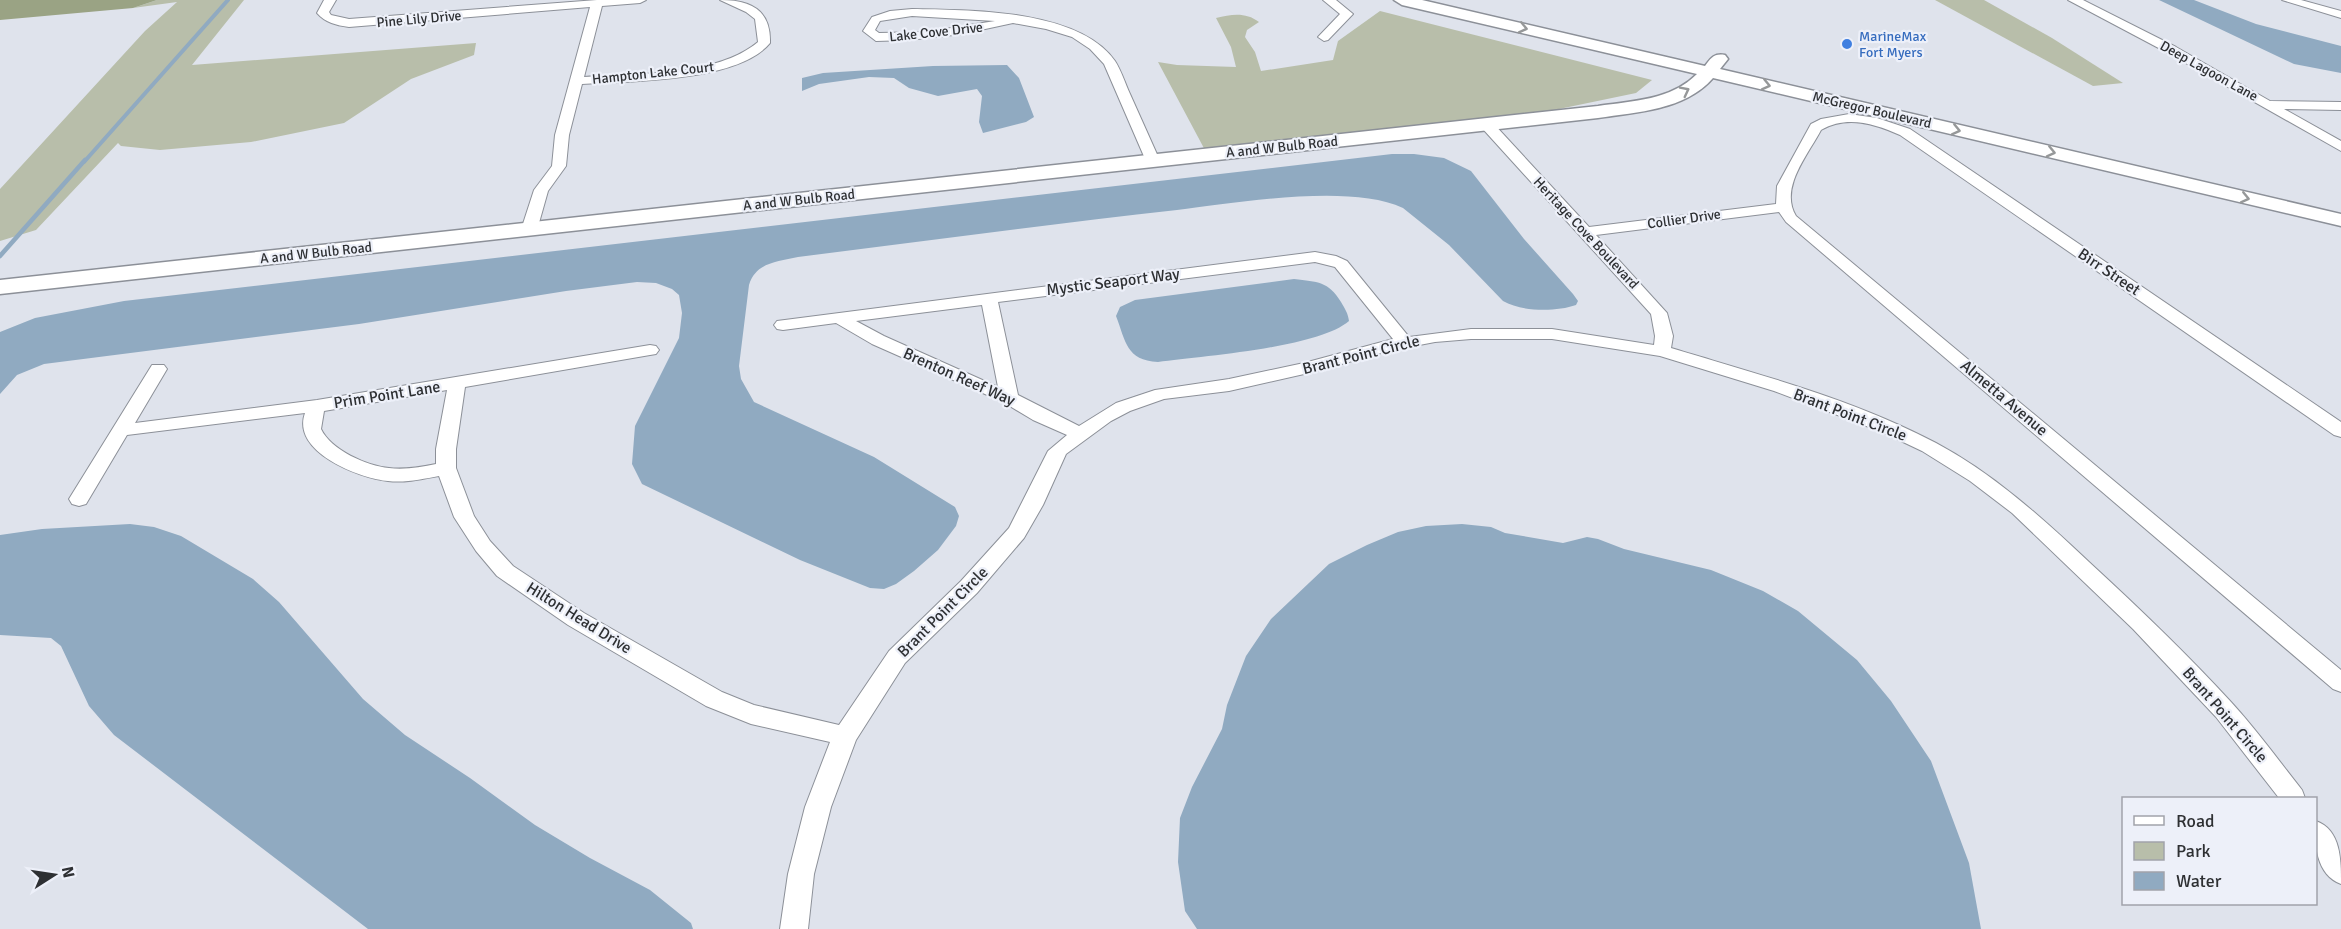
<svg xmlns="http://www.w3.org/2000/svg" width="2341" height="929" font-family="Signika,sans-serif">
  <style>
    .green { fill: #b8beaa }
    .forest { fill: #9aa384 }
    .water { fill: #90aac1 }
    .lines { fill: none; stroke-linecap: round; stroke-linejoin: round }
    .stream-far1 { stroke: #90aac1; stroke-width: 4 }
    .stream { stroke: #90aac1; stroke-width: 4.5 }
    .street-casing { stroke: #8c9098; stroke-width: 2 }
    .secondary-casing { stroke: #8c9098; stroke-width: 3 }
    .street { fill: #fff; fill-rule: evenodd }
    .secondary { fill: #fff; fill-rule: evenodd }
    .oneway { stroke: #969899 }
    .shop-dot { fill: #3f7fe0; stroke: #edf0f9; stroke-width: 2 }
    .labels { text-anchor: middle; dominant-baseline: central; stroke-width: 4.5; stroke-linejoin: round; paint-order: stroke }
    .far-street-label { font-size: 14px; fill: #2e3033; stroke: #edf0f9 }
    .far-shop-label { font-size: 14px; fill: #366cbe; stroke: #edf0f9; text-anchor: start }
    .street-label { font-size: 16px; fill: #2e3033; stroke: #edf0f9 }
  </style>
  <rect width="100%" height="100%" fill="#dfe3ec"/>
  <g class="green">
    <path d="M157 0H244L192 65 476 43 474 55 411 79 344 123 251 142 160 150 121 146 118 143 36 230 0 241V189L145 31 177 2 133 8Z"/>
    <path d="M1935 0H1984L2052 38 2123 83 2093 86Z"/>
    <path d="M1380 11 1652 80 1636 93 1559 109 1554 114 1206 152 1158 62 1177 65 1236 67 1231 47 1216 18C1232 14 1246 12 1259 22L1247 30 1245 37 1255 52 1261 71 1333 60 1338 41Z"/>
  </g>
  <path class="forest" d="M0 0H157L133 8 0 20Z"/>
  <g class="water">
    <path d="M2159 0H2194L2256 24 2341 46V73L2294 64Z"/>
    <path d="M1007 65 1019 78 1034 117 1026 122 983 133 979 122 982 96 977 89 938 96 909 88 894 78 869 77 819 84 802 91V78L823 73 933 66Z"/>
    <path d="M1392 154H1414L1444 158 1471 171 1524 239 1573 294 1578 301 1576 305C1556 312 1522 312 1503 301L1449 245 1403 208C1349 183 1237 203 1177 210 1051 224 924 241 798 257 777 262 756 262 749 285L739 366 741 379 754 402 874 457 955 507 959 516 956 526 938 550 914 571 896 584 884 589 870 588 800 560 642 484 632 464 635 426 679 338 682 313 679 295 672 289 656 283 637 282 566 291 359 324 44 364 17 375 0 394V332L35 318 124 301Z"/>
    <path d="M1294 279C1318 282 1328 281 1341 302 1345 309 1348 313 1349 321 1318 348 1202 356 1158 362 1126 360 1126 342 1116 316L1120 307 1135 300Z"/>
    <path d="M130 524 154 527 181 536 253 579 279 602 363 699 405 735 470 778 535 825 590 858 650 890 691 923 693 929H368L114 735 89 706 61 646 51 638 0 635V535L42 529Z"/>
    <path d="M1462 524 1491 527 1505 533 1563 543 1587 537 1598 539 1624 549 1711 570 1763 591 1798 611 1857 660 1891 701 1931 761 1969 863 1981 929H1197L1185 911 1178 862 1180 818 1192 787 1222 729 1227 705 1246 656 1271 619 1329 564 1367 545 1398 532 1426 526Z"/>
  </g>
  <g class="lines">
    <path class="stream-far1" d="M84 162 228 0"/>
    <path class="stream" d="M0 256 85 160"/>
    <g class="street-casing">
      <g id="street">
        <path d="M324 0H336L329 12 331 15 349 19 597 0H646L640 3 602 6 584 77C637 73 716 77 758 42L755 19 746 12 720 0C751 0 771 10 770 43 738 82 630 81 582 84L569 135 566 166 548 191 537 230 529 235 521 230 534 190 552 166 555 135 590 7 349 27C336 25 326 23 317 13Z"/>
        <path d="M1323 0H1336L1353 14 1328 40 1324 41 1318 37 1340 14Z"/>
        <path d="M2068 0H2083L2176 47 2270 101 2341 102V110L2284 109 2341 141V151L2168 53Z"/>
        <path d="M2282 0H2301L2341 11V18Z"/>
        <path d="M912 9C969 10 1079 9 1115 61 1121 70 1125 83 1130 94 1140 116 1150 139 1160 161L1153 165 1146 161 1104 64 1090 49 1072 37 1046 29 1013 23 962 34 909 40 876 41 863 31 872 17 890 11ZM912 16 995 21 926 32 879 33 875 30 880 21Z"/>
        <path d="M1849 114 1877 118 1910 129 2341 422V437L2334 435 1900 135C1875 124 1847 115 1821 130 1808 155 1779 188 1796 216L2341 670V692L2333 689 1786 222 1779 212 1596 235 1667 313 1673 336 1671 348C1760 375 1853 399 1936 443 1994 474 2041 517 2089 562 2138 607 2186 653 2231 702 2256 729 2279 761 2302 790L2305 798H2279L2216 717 2133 629 2012 513 1970 481 1922 451 1882 432 1774 391 1660 356 1552 339H1471L1435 342 1388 351 1313 372 1229 391 1164 399 1130 411 1111 421 1066 454 1043 505 1024 538 977 593 905 663 856 740 831 807 814 874 808 929H780L788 874 805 807 830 742 751 724 706 706 568 625 497 576 476 551 454 517 439 476C423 479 405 483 388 481 359 478 291 452 305 413L127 435 86 504 79 506 72 504 69 499 152 365H164L167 369 135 423 317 400 650 345 656 346 659 350 656 354 650 355 465 387 456 449V468L474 516 490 541 513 566 584 613 722 692 754 705 839 725 889 651 961 581 1009 528 1048 451 1067 435 1033 420 1003 402 872 344 836 323 783 330 777 329 774 325 777 321 1315 252 1336 256 1347 261 1409 337 1471 329H1552L1654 345 1655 336 1651 314 1482 128 1480 125 1482 122H1492L1589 227 1776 204 1777 186 1811 124 1821 119ZM1315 262 1335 267 1393 339 1304 363 1229 379 1155 390 1116 403 1079 426 1018 395 998 302ZM982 305 998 387 884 336 856 321ZM447 390 436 449V464C421 467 405 470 389 468 367 466 331 450 321 429L324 411Z"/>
        <path d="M2316 821C2341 830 2341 860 2341 884 2316 875 2314 843 2316 821Z"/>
      </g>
    </g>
    <g class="secondary-casing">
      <path id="secondary" d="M1394 0H1422L1705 66C1711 58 1714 53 1725 55L1728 59 1720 69 2341 214V226L1713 78C1685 110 1638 112 1598 118L0 294V280L1598 106C1633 101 1671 100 1697 74L1402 5Z"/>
    </g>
    <use href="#street" class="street"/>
    <use href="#secondary" class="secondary"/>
  </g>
  <defs><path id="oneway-chevron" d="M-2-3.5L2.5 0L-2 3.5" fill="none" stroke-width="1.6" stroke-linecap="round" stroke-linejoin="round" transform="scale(1.5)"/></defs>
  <g class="oneway">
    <use href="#oneway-chevron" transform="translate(1523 28) rotate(13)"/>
    <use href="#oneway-chevron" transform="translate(1766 85) rotate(13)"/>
    <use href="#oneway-chevron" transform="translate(1685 91) rotate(-27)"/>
    <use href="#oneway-chevron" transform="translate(1956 130) rotate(13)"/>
    <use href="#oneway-chevron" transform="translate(2051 152) rotate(13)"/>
    <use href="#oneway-chevron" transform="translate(2245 198) rotate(13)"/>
  </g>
  <circle class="shop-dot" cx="1847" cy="44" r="6"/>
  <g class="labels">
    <g class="far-street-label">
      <text transform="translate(419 19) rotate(-5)">Pine Lily Drive</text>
      <text transform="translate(936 32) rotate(-6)">Lake Cove Drive</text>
      <text transform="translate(2209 71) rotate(29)">Deep Lagoon Lane</text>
      <text transform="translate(653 73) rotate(-6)">Hampton Lake Court</text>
      <text transform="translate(1872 110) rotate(13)">McGregor Boulevard</text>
      <text transform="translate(1282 147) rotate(-6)">A and W Bulb Road</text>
      <text transform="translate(799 200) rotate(-6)">A and W Bulb Road</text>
      <text transform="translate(1684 219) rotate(-8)">Collier Drive</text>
      <text transform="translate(1586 233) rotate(47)">Heritage Cove Boulevard</text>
      <text transform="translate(316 253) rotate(-6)">A and W Bulb Road</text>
    </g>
    <g class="far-shop-label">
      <text x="1859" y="36">MarineMax<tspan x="1859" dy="16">Fort Myers</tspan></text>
    </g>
    <g class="street-label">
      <text transform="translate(2109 272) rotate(34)">Birr Street</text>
      <text transform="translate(1113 282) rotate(-7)">Mystic Seaport Way</text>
      <text transform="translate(1361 355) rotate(-14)">Brant Point Circle</text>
      <text transform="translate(959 377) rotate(24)">Brenton Reef Way</text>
      <text transform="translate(387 395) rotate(-9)">Prim Point Lane</text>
      <text transform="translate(2004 398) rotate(40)">Almetta Avenue</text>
      <text transform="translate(1850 415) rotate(21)">Brant Point Circle</text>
      <text transform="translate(943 612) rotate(-45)">Brant Point Circle</text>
      <text transform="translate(579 618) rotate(32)">Hilton Head Drive</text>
      <text transform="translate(2225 715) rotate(49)">Brant Point Circle</text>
    </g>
  </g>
  <rect x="2122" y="797" width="195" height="108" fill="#edf0f9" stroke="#a1a3aa" stroke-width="1.5"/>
  <rect x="2134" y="816" width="30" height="9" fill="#ffffff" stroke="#a1a3aa" stroke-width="1.5"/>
  <text x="2176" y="827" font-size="18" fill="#2e3033">Road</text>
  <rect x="2134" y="842" width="30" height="18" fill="#b8beaa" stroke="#a1a3aa" stroke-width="1.5"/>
  <text x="2176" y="857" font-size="18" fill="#2e3033">Park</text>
  <rect x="2134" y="872" width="30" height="18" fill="#90aac1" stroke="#a1a3aa" stroke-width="1.5"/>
  <text x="2176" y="887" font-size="18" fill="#2e3033">Water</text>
  <g transform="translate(54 875) rotate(78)" stroke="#edf0f9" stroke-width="4.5" paint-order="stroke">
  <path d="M0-4.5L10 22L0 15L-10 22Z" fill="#2e3033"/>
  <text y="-9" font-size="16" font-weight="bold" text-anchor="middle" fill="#2e3033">N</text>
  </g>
</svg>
